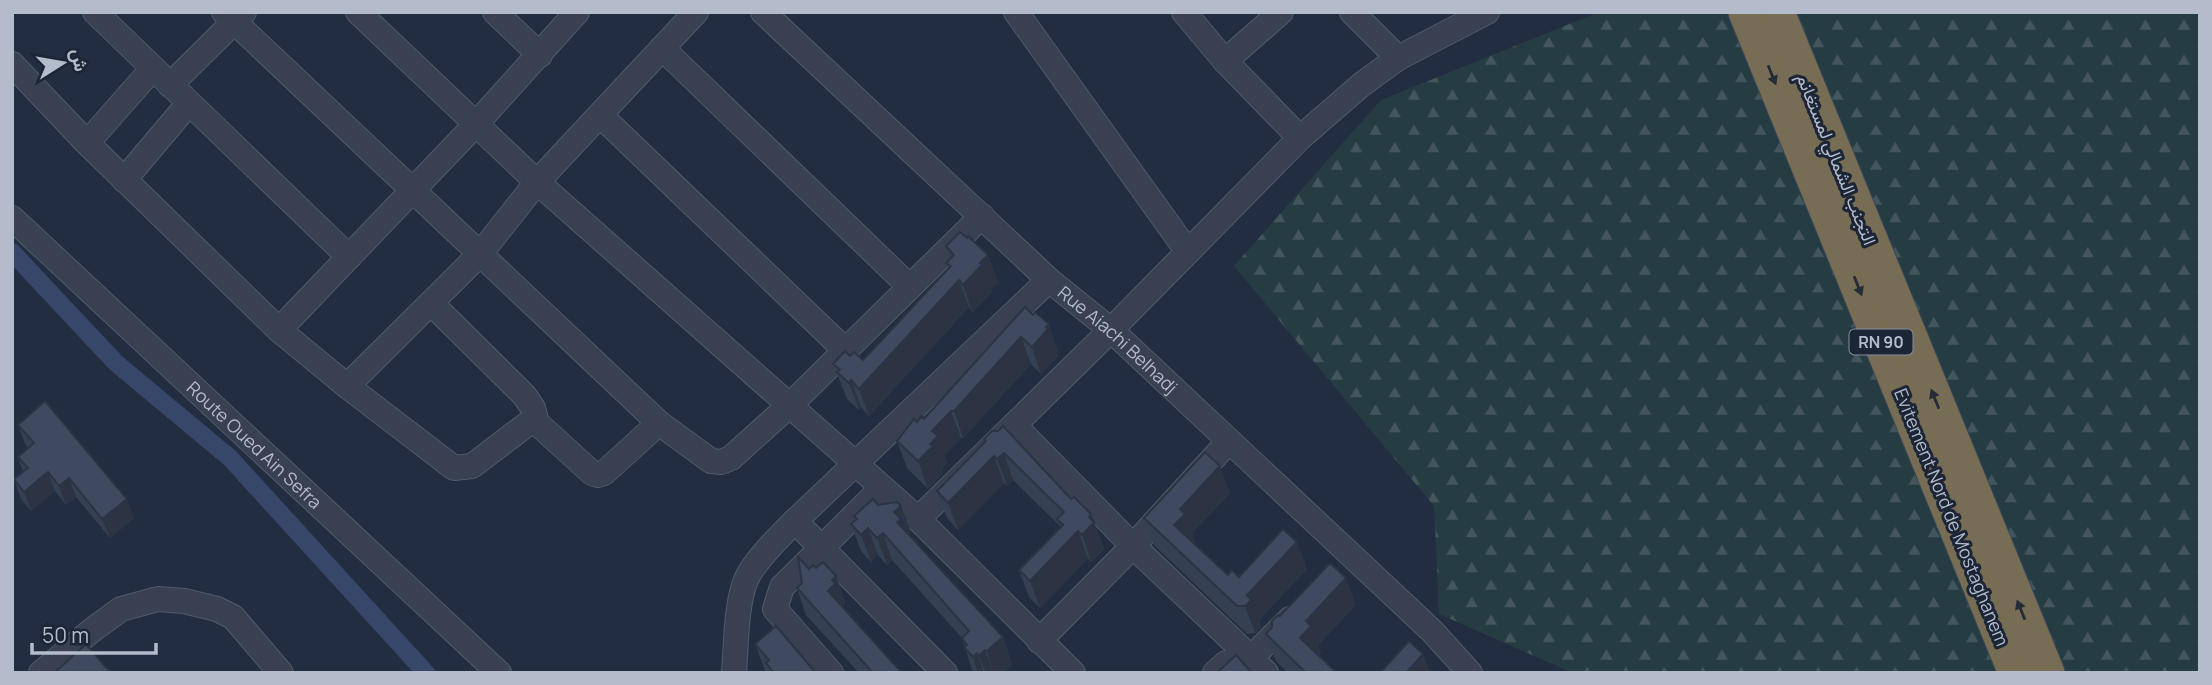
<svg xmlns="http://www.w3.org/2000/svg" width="2212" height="685" font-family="Manrope,Vazirmatn,sans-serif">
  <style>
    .forest { fill: url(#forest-firs) }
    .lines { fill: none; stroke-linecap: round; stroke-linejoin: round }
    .canal { stroke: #364769; stroke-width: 18 }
    .minor-casing { stroke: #525b6b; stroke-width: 26 }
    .highway-casing { stroke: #3f4858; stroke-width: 37 }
    .minor { stroke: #384051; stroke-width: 24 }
    .highway { stroke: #776d54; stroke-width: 35 }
    .wall { fill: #364053 }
    .shaded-wall { fill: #2c3444 }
    .building { fill: #3f4a61; stroke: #2c3444; stroke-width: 2 }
    .oneway { fill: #252c39 }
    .labels { text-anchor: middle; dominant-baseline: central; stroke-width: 6; stroke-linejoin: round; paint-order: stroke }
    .shield { fill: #1c2536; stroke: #868e9e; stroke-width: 2 }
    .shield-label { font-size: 16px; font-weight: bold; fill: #b4bbcb }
    .street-label { font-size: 18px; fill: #b4bbcb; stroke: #1c2536 }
  </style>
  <defs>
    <pattern id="forest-firs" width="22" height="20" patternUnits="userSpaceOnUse" patternTransform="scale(1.75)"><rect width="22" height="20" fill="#253c42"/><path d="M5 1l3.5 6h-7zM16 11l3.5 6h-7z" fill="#42565c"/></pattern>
  </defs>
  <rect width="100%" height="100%" fill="#232d41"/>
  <path class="forest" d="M1599 12H2200V673H1573L1439 614 1434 506 1234 266 1381 100Z"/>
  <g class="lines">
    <path class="canal" d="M12 252 116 363 230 458 426 673"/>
    <g class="minor-casing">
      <g id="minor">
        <path d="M95 12 349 257"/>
        <path d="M224 12 659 423 711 461 721 462 731 458 791 404 982 216"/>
        <path d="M358 12 537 182 918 519 1073 673"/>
        <path d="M495 12 540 55"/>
        <path id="s1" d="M763 12 1049 280 1111 330 1432 631 1470 673"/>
        <path d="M1016 12 1188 252"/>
        <path d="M1184 12 1225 61 1300 138"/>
        <path d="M1352 12 1398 58"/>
        <path d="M662 48 910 287"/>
        <path d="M1225 61 1281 12"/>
        <path d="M12 64 87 143 279 330 347 386 454 468 472 466 530 422 537 423 592 473 598 475 604 473 659 423"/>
        <path d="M170 85 244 12"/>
        <path d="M600 115 846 351"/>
        <path d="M87 143 153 68"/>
        <path d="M124 180 189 103"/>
        <path id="s2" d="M12 218 499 673"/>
        <path d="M431 303 524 395 533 408 537 423"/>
        <path d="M279 330 476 124 577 12"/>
        <path d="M347 386 480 254 537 182 696 12"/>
        <path d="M1014 425 1133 546 1229 441"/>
        <path d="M918 519 1111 330 1300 138 1361 85 1398 58 1487 12"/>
        <path d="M795 521 945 673"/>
        <path d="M1039 641 1133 546 1251 658 1226 663 1215 673"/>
        <path d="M41 673 91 631 121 609 158 599 184 601 217 609 233 617 281 673"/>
        <path d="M734 673C736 647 736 603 746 580 753 562 781 535 795 521L1049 280"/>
        <path d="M831 673 775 609 782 587 882 488"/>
        <path d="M1266 673 1251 658 1290 619"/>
      </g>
    </g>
    <g class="highway-casing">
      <g id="highway">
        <path d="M1746 12 2016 673"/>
        <path d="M1777 12 2047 673"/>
      </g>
    </g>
    <use href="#minor" class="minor"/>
    <use href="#highway" class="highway"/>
  </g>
  <g class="wall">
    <path d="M946 246 998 282 991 289 992 292 972 312 969 307 869 416 861 407 859 410 847 399 833 364 850 356 863 360 948 269 946 263 950 259Z"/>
    <path d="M1025 307 1058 351 1057 353 1058 356 1041 374 1031 364 963 438H961L944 455 947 463 942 469 943 473 928 489 907 468 897 441 917 422 924 419Z"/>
    <path d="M18 425 134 518 110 538 76 497 66 505 55 491 31 511 21 499 14 479 23 472 18 457 28 448 25 444Z"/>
    <path d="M984 439 1071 499 1091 514 1104 549 1091 562 1088 558 1040 608 1029 597 1019 570 1060 527V526L1013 480 1007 486 1004 483 958 530 947 518 937 491 985 443Z"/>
    <path d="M1230 493 1192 533 1195 541 1193 543 1228 575 1239 577 1297 542 1307 569 1259 620 1261 627 1255 633 1247 634 1154 545 1144 518Z"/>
    <path d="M878 505 901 506 911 533 908 535 1003 637 1012 664 1003 673H973L962 638 892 560 887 565 878 555 871 562 861 551 851 524 856 520 854 516Z"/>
    <path d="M816 568 836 576 845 603 843 606 844 608 902 673H859L806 615 797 588 802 583 809 569Z"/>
    <path d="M1356 605 1318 645 1321 653 1319 655 1337 673H1288L1276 661 1266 634 1280 616Z"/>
    <path d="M755 644 816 673H766Z"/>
  </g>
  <g class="shaded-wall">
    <path d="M988 255 998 282 991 289 992 292 972 312 963 285Z"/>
    <path d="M959 280 969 307 869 416 859 389Z"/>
    <path d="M1049 324 1058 351 1057 353 1058 356 1041 374 1032 347Z"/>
    <path d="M1021 337 1031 364 963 438 954 411Z"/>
    <path d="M851 380 861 407 859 410 849 383Z"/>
    <path d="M951 411 961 438 944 455 947 463 942 469 943 473 928 489 918 461 930 444 932 431Z"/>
    <path d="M1004 453 1013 480 1007 486 997 459Z"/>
    <path d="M994 456 1004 483 958 530 948 503Z"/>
    <path d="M1220 466 1230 493 1192 533 1195 541 1184 552 1174 525 1180 509Z"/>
    <path d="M48 472 55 491 31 511 24 492Z"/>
    <path d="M69 478 76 497 66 505 59 486Z"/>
    <path d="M127 499 134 518 110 538 102 519Z"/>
    <path d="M901 506 911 533 907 536 910 546 898 522 894 512Z"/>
    <path d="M1091 514 1104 549 1091 562 1082 535Z"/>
    <path d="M868 528 878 555 871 562 861 535Z"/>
    <path d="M1078 531 1088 558 1040 608 1030 581Z"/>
    <path d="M883 533 892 560 887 565 877 538Z"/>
    <path d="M1297 542 1307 569 1259 620 1261 627 1255 633 1245 606 1247 595Z"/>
    <path d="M836 576 845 603 843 606 845 611 828 591 832 580Z"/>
    <path d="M1346 578 1356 605 1318 645 1321 653 1310 665 1300 638 1306 621Z"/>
    <path d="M1003 637 1012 664 1003 673H994L987 651Z"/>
    <path d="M985 650 994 673H986L979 656Z"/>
    <path d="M977 653 984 673H978L973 657Z"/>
    <path d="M1423 654 1430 673H1406Z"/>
  </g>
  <g class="building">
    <path d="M960 232 967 238 968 236 988 255 980 263 982 265 963 285 959 280 859 389 851 380 849 383 837 372 840 370 833 364 845 351 850 356 854 352 863 360 951 266 946 263 954 255 946 246Z"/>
    <path d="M1025 307 1033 315 1035 312 1049 324 1046 327 1048 329 1032 347 1021 337 954 411H951L932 431 938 436 930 444 933 446 918 461 897 441 914 419 917 422 922 416 924 419Z"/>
    <path d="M45 401 127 499 102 519 69 478 59 486 48 472 24 492 14 479 28 468 18 457 34 443 18 425Z"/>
    <path d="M1003 426 1071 499 1074 497 1091 514 1089 517 1094 522 1082 535 1078 531 1030 581 1019 570 1063 525 1057 519 1064 512 1004 453 997 459 994 456 948 503 937 491 986 441 984 439 992 431H998Z"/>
    <path d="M1205 452 1220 466 1180 509 1185 514 1174 525 1228 575 1232 570 1239 577 1283 529 1297 542 1247 595 1251 600 1245 606H1237L1144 518Z"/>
    <path d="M873 499 878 505 897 502 901 506 894 512 901 519 897 522 1003 637 987 651 985 650 979 656 977 653 973 657 964 647 967 645 962 638 969 631 883 533 877 538 868 528 861 535 851 524 857 519 854 516Z"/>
    <path d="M798 557 809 569 813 565 816 568 823 562 836 576 832 580 835 584 828 591 902 673H873L797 588 802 583Z"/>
    <path d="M1330 563 1346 578 1306 621 1311 626 1300 638 1337 673H1306L1266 634 1272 627V621L1278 615 1280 616Z"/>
    <path d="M776 626 816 673H774L766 663 769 660 755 644Z"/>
    <path d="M1409 641 1423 654 1406 673H1380Z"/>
    <path d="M86 644 111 673H54Z"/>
    <path d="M1236 655 1252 673H1217Z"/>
  </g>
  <defs><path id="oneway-solid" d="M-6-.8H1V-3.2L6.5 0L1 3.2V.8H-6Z" transform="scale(1.75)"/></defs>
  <g class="oneway">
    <use href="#oneway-solid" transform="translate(1772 75) rotate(68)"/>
    <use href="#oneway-solid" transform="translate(1858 286) rotate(68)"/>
    <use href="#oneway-solid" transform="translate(1935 399) rotate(-112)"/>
    <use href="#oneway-solid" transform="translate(2021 610) rotate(-112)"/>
  </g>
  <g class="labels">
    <rect class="shield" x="1849.5" y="329.5" width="63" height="25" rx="5"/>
    <g class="shield-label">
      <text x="1881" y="342">RN 90</text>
    </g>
    <g class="street-label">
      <text transform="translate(1837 159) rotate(68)">التجنب الشمالي لمستغانم</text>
      <text stroke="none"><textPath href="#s1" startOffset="483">Rue Aiachi Belhadj</textPath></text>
      <text stroke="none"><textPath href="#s2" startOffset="332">Route Oued Ain Sefra</textPath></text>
      <text transform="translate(1952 517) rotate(68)">Evitement Nord de Mostaghanem</text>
    </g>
  </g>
  <rect width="2212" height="685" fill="none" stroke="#b4bbcb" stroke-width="28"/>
  <g transform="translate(63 63) rotate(79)" stroke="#1c2536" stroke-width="5" paint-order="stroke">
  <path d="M0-5L12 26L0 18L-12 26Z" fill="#b4bbcb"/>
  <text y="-10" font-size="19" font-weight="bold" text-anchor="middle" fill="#b4bbcb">ش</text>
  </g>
  <path d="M32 643v10h124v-10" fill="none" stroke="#b4bbcb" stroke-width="3.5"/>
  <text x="42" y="643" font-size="21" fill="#b4bbcb" stroke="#1c2536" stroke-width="5" paint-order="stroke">50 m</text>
</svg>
